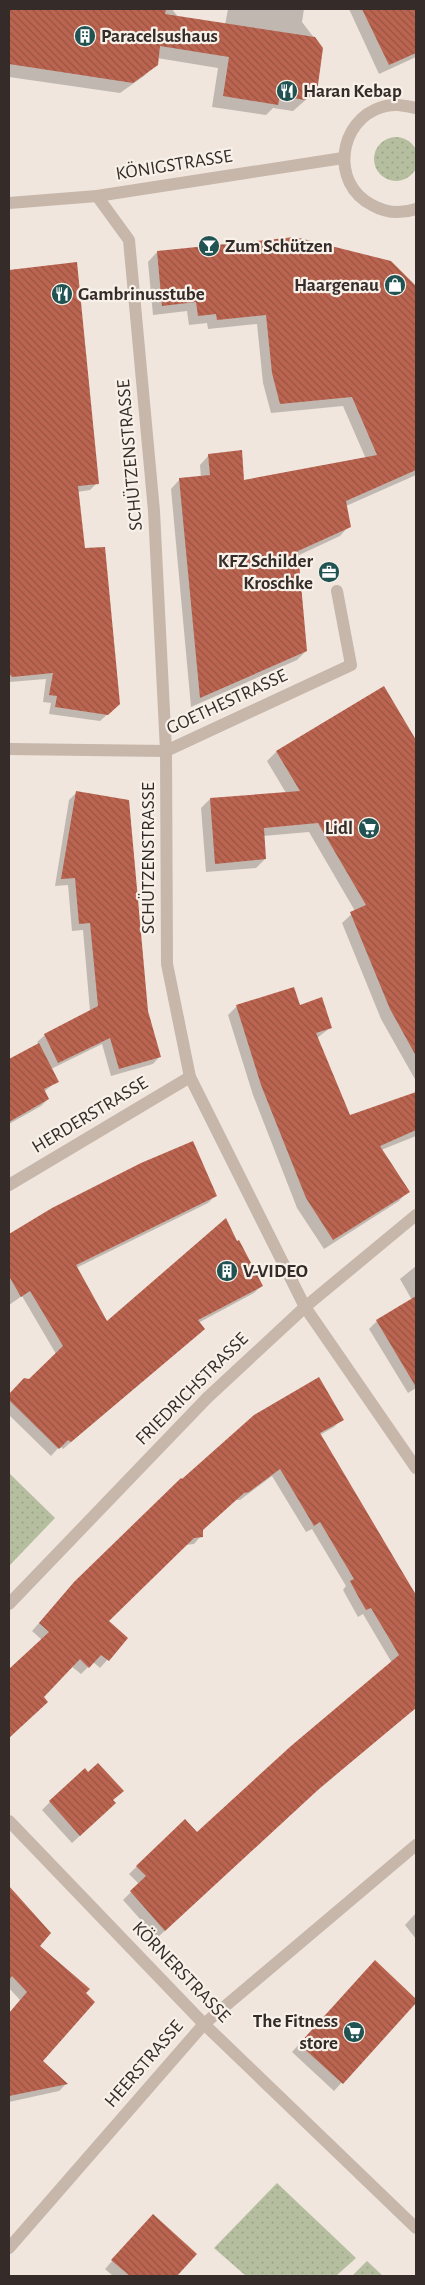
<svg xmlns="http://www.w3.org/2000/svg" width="425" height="2285" font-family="'Alegreya Sans',sans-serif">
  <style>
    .grass { fill: url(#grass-dots) }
    .shadow { fill: #0003 }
    .building { fill: url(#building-back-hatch) }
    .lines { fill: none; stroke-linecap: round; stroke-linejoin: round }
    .minor { stroke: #c7b6aa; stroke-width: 12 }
    .tertiary { stroke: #c7b6aa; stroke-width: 12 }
    .labels { text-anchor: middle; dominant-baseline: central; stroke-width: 4.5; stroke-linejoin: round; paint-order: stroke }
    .poi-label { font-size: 19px; font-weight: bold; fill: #352c29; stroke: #f8f1e9; text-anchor: start }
    .street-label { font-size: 19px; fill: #352c29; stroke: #f8f1e9 }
  </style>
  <defs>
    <pattern id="grass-dots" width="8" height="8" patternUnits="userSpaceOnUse" patternTransform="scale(1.25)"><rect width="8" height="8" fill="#b5be9f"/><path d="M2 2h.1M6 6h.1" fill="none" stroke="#9ca389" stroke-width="1.8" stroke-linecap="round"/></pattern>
    <pattern id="building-back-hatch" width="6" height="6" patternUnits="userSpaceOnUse" patternTransform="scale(1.25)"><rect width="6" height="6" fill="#bb6551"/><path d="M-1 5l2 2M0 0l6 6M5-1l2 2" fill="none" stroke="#995343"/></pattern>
  </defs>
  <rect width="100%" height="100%" fill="#f0e6dd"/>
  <g class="grass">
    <circle cx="396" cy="159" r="22"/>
    <path d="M9 1473 55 1518 9 1566Z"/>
    <path d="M277 2183 356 2258 336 2276H246L214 2248Z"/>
    <path d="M367 2261 383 2276H352Z"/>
  </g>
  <g class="shadow">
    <path d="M9 9H172L178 17 225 25 228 9H304L302 22 322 48 316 91 293 111 273 108 266 115 212 107 218 68 157 58 156 64 144 76 120 93 9 77Z"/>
    <path d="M349 9H416V57L379 74Z"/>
    <path d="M157 252 390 262 416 288 413 293 416 299V475L346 506 349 526 340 536 297 556 306 651 297 660 191 707 171 489 180 479 201 478 200 465 209 455 243 482 366 459 343 406 271 413 263 383 257 324 208 329 207 323 189 325 187 311 153 315 148 262Z"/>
    <path d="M76 267 97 483 90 490 77 492 84 550 111 711 100 721 49 714 51 703 43 702 46 679 9 682V275Z"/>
    <path d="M384 687 416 743V1081L381 1019 342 923 355 911 309 832 263 836 265 859 256 868 206 872 201 808 210 799 286 793 267 761 276 752Z"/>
    <path d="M76 793 160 1056 153 1064 111 1076 102 1044 51 1069 57 1081 44 1092 48 1099 41 1106 9 1124V1062L39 1045 37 1042 45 1035 90 1011 83 930 72 931 68 885 55 886 69 800Z"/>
    <path d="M237 1006H299L330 1028 317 1038 349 1117 416 1093V1136L381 1150 408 1191 399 1201 324 1249 297 1208 253 1095 228 1015Z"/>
    <path d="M215 1196 208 1203 76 1268 106 1323 236 1243 261 1286 254 1293 198 1323 196 1336 63 1449 60 1446 51 1456 9 1415V1396L25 1380H30L56 1354 22 1296 9 1305V1235L53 1210Z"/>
    <path d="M416 1266V1388L408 1393 369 1329 377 1321 412 1300 400 1279Z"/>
    <path d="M342 1419 334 1427 320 1435 416 1598V1707L311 1796 157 1938 123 1900 139 1884 129 1874 184 1821 197 1834 392 1663 363 1614 358 1617 343 1590 346 1586 312 1529 306 1532 272 1476 240 1500H235L202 1530 201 1536 194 1544 185 1545 107 1621 126 1639 100 1668 93 1662 81 1674 71 1666 43 1697 39 1710 9 1737V1670L42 1640 32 1631 67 1591 181 1480Z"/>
    <path d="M112 1801 107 1811 72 1843 42 1810 50 1802Z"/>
    <path d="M9 1901 38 1946 42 2061 66 2084 59 2091 9 2102V2014L20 2000 9 1988Z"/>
    <path d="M416 1913V1939L405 1925Z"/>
    <path d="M375 1962 416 2001 334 2091 292 2052Z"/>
    <path d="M145 2224 195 2254 175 2276H113L105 2269Z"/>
  </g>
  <g class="building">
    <path d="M9 9H166L165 14 315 37 323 48 317 92 305 100 280 96 278 105 223 96 229 57 160 46 158 65 133 83 9 64Z"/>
    <path d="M362 9H416V53L389 65Z"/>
    <path d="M295 237 391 261 416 286V470L346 501 351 527 298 551 307 651 200 698 179 478 210 475 208 454 242 450 244 480 377 455 352 397 280 404 272 373 266 315 217 320 216 314 198 316 196 302 162 306 157 251Z"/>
    <path d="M77 262 99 484 78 486 85 548 105 547 120 704 108 715 55 707 57 696 49 695 53 673 12 677 11 675 9 676V270Z"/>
    <path d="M384 686 416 740V1056L390 1009 350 912 366 905 318 823 264 828 266 859 215 864 210 798 300 791 276 751Z"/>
    <path d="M76 791 129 800 148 1011 161 1057 119 1069 110 1038 58 1063 44 1034 98 1006 90 923 79 924 75 878 61 879Z"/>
    <path d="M294 987 300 1005 322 997 332 1028 316 1033 350 1115 416 1092V1130L380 1146 410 1192 333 1240 306 1198 261 1085 236 1005Z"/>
    <path d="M39 1043 59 1082 44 1089 49 1099 9 1122V1059Z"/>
    <path d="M193 1141 217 1196 76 1265 107 1321 226 1218 237 1241 239 1240 263 1286 198 1320 205 1329 71 1442 68 1440 59 1449 9 1400V1394L24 1378 29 1379 63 1346 30 1291 21 1297 9 1276V1234L52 1208 141 1163Z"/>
    <path d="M416 1296V1387L376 1320Z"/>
    <path d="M319 1377 344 1420 320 1433 416 1595V1708L320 1788 165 1931 130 1891 146 1876 136 1866 185 1819 197 1832 291 1746 399 1655 371 1608 366 1610 358 1596 350 1581 354 1579 320 1522 314 1526 280 1469 249 1492 244 1493 203 1530V1537L194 1538 109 1621 128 1638 109 1661 101 1655 89 1668 80 1659 44 1697 48 1702 9 1738V1669L49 1632 39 1623 74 1582 181 1478 182 1479 254 1415Z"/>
    <path d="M98 1763 124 1791 113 1800 116 1803 80 1836 49 1801 85 1768 88 1772Z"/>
    <path d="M9 1886 51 1933 40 1946 90 1989 86 1993 95 2002 43 2061 68 2084 9 2096V2013L27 1992 12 1976 9 1980Z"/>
    <path d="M375 1960 416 1999V2003L343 2084 299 2044Z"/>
    <path d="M153 2214 197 2254 177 2276H130L111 2260Z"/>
  </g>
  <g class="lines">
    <g class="minor">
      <path d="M97 196 129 240 154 511 166 751 167 964 190 1077 305 1307 416 1468"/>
      <path d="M9 749 166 751 351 665 337 591"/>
      <path d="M9 1185 190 1077"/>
      <path d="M9 1604 207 1398 305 1307 416 1215"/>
      <path d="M9 1821 204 2024 416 2228"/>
      <path d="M9 2248 204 2024 416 1845"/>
    </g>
    <g class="tertiary">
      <path d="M416 108C405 106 394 103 382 107 338 120 330 184 372 205 386 213 401 214 416 209"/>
      <path d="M9 203 97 196 343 158"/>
    </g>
  </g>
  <defs>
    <g id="building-disc" transform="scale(1.125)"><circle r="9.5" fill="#225353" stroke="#f8f1e9"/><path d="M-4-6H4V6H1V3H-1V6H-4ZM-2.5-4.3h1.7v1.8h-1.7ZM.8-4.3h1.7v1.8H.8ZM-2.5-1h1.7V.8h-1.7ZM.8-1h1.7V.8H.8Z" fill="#fff"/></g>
    <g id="restaurant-disc" transform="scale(1.125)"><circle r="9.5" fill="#225353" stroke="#f8f1e9"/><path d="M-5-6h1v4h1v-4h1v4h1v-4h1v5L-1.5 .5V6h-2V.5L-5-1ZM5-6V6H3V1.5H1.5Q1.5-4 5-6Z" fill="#fff"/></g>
    <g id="bar-disc" transform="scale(1.125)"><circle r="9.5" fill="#225353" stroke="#f8f1e9"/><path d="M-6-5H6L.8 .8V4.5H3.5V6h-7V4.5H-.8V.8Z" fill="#fff"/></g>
    <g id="shop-disc" transform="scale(1.125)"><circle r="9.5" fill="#225353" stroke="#f8f1e9"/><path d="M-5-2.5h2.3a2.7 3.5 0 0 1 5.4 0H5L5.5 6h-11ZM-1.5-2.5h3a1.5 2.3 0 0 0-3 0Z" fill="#fff"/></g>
    <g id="office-disc" transform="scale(1.125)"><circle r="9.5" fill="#225353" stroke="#f8f1e9"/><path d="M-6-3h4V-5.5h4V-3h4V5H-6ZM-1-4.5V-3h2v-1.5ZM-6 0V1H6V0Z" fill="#fff"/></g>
    <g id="supermarket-disc" transform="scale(1.125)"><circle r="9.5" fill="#225353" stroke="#f8f1e9"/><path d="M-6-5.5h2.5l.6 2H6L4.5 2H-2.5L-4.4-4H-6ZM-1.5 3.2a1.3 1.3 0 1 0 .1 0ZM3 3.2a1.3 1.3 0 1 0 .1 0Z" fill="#fff"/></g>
  </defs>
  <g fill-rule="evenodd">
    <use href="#building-disc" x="85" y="36"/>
    <use href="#restaurant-disc" x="287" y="91"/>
    <use href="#bar-disc" x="209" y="246"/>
    <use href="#shop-disc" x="395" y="285"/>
    <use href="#restaurant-disc" x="62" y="294"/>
    <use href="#office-disc" x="329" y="572"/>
    <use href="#supermarket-disc" x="369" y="828"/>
    <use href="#building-disc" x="227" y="1271"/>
    <use href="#supermarket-disc" x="354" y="2032"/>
  </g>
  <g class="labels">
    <g class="poi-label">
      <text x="101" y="36">Paracelsushaus</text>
      <text x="303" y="91">Haran Kebap</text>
      <text x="225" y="246">Zum Schützen</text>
      <text x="379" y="285" text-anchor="end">Haargenau</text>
      <text x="78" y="294">Gambrinusstube</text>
      <text x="313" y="561" text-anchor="end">KFZ Schilder<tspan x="313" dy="22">Kroschke</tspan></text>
      <text x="353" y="828" text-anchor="end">Lidl</text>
      <text x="243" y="1271">V-VIDEO</text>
      <text x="338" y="2021" text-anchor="end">The Fitness<tspan x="338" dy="22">store</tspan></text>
    </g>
    <g class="street-label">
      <text transform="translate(174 165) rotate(-9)">KÖNIGSTRASSE</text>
      <text transform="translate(130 455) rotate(-95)">SCHÜTZENSTRASSE</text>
      <text transform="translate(227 702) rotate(-25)">GOETHESTRASSE</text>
      <text transform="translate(148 858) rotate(-90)">SCHÜTZENSTRASSE</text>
      <text transform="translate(90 1115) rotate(-31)">HERDERSTRASSE</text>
      <text transform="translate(192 1389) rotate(-45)">FRIEDRICHSTRASSE</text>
      <text transform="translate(181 1972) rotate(46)">KÖRNERSTRASSE</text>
      <text transform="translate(144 2064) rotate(-49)">HEERSTRASSE</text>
    </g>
  </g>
  <rect width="425" height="2285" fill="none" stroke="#352c29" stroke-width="20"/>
</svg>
